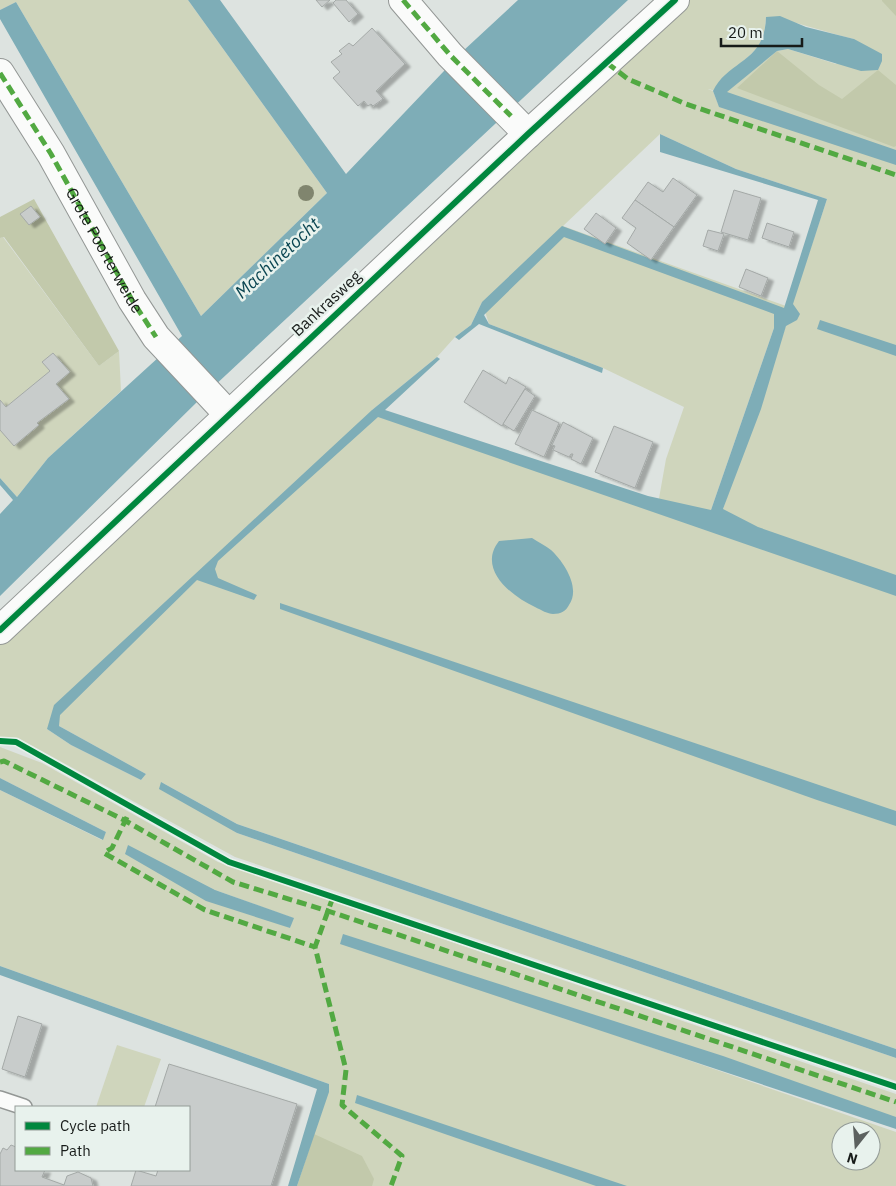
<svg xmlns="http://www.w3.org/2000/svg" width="896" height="1186" font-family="'IBM Plex Sans',sans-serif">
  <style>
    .green { fill: #cfd5bc; fill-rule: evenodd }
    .forest { fill: #c2c9ab }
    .water { fill: #7eadb7 }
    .building { fill: #c8cccb; stroke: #a4a9a7; filter: url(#shadow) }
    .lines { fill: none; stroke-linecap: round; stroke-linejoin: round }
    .service-casing { stroke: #939795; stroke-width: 18 }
    .minor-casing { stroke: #939795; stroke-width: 30 }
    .service { stroke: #fafbfa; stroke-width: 15 }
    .minor { stroke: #fafbfa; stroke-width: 28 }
    .quiet { stroke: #52a942; stroke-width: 5; stroke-dasharray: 10 5; stroke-linecap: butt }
    .cycleway-casing { stroke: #e8f2ed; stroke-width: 9 }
    .cycleway { stroke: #00873e; stroke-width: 6 }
    .tree { fill: #80856e }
    .labels { text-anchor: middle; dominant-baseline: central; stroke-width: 5; stroke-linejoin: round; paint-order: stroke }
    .street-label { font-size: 16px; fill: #171b19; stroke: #e8f2ed }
    .water-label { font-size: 18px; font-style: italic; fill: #0b4652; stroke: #e8f2ed }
  </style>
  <defs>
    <filter id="shadow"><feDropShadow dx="5.5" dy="3" stdDeviation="1" flood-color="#0004"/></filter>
  </defs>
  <rect width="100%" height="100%" fill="#dde3e0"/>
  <g class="green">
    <path d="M0 0H188L327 193 201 316 16 2 0 10Z"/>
    <path d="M685 0H896V1049L237 824 161 782 237 833 896 1058V1081L235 857 18 738 0 737V645ZM766 17C796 21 824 32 854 39L836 64 788 49 777 51 744 77 729 74C749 54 765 50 766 17ZM708 89H709L802 121 718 104 713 91ZM660 134 736 169 827 199 805 265 786 306 563 226ZM482 302 489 324 603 368 684 407 666 459 658 504 372 410 437 357 455 337 471 325ZM793 305 723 509 718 534 711 510 774 328V314ZM59 726 146 774 141 780 71 745 47 729Z"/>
    <path d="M3 237 99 366 119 351 121 391 48 458 17 497 0 478V238Z"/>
    <path d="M0 747 42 763 218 862 896 1094V1124L448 977 896 1132V1186H298L329 1084 0 966V790L102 840 106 832 0 778ZM127 845 215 890 293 918 290 928ZM841 1131H871V1161H841Z"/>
    <path d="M117 1045 161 1059 144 1107H96Z"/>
  </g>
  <g class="forest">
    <path d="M882 0H896V16L882 1Z"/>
    <path d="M777 51 819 85 842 99 878 70 896 85V146L894 147 737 88Z"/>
    <path d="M34 199 119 351 99 366 4 237 0 238V217Z"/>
    <path d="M314 1134 362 1156 374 1179 372 1186H297Z"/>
  </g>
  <g class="water">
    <path d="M188 0H220L346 174 463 51 518 0H628L197 402 0 596V514L13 500 0 485V478L17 497 48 458 182 336 0 19V10L16 2 201 316 327 193Z"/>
    <path d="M780 16 806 27 854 39 882 54V61L878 70 861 71 788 49 777 51 727 92 896 150V165L719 107 713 91C728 60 765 63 766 17Z"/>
    <path d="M660 134 736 169 827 199 793 304 800 314 797 320 786 326 761 409 723 509 758 527 896 575V596L378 417 218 561 215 569 218 578 257 595 254 600 197 580 60 715 59 726 146 774 141 780 71 745 47 729 54 705 372 410 437 357 440 359 385 410 648 496 711 510 774 328V314L564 237 484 315 489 324 603 368 602 373 479 324 459 340 455 337 471 325 482 302 562 226 784 308 818 200 660 152Z"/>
    <path d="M820 320 896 345V356L817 329Z"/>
    <path d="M532 538C538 542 546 546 551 550 564 562 581 588 569 605 566 611 561 614 553 614 548 614 541 610 535 607 511 596 477 569 499 541Z"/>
    <path d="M280 603 896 811V826L817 800 280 609Z"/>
    <path d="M0 778 106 832 103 840 0 790Z"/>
    <path d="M161 782 237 824 896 1049V1058L237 833 159 789Z"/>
    <path d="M128 845 215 890 294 918 290 928 206 901 125 854Z"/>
    <path d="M343 934 723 1056 896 1117V1129L340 944Z"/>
    <path d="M0 966 329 1084V1092L297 1186H288L317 1089 0 975Z"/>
    <path d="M357 1095 627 1186H596L355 1103Z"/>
  </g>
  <g class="building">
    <path d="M316 0H330L322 7Z"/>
    <path d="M336 0H346L358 14 349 22 333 3Z"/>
    <path d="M372 28 405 64 376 91 383 99 373 106 371 104 368 106 364 101 358 106 333 78 340 72 331 62 342 54 339 51 349 43 353 46Z"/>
    <path d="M673 178 697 195 674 227 635 200 648 182 663 192Z"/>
    <path d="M734 190 761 198 748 240 721 232Z"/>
    <path d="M635 200 674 227 651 260 627 243 636 228 622 218Z"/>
    <path d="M31 206 40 217 29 225 20 214Z"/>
    <path d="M596 213 616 228 605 244 584 229Z"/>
    <path d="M767 223 794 232 789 247 762 238Z"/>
    <path d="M708 230 724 234 718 251 703 246Z"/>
    <path d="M746 269 768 278 761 296 739 287Z"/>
    <path d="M53 353 70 372 56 384 69 399 37 423 39 425 14 446 0 430V400L6 407 50 371 42 362Z"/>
    <path d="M483 370 506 384 509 377 526 387 502 426 464 402Z"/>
    <path d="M525 389 535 396 514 431 503 424Z"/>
    <path d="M532 410 559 423 544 457 515 444Z"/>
    <path d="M563 422 593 438 581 464 571 459 573 454H571L569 457 553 450 555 446 552 445Z"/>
    <path d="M614 426 653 442 635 488 595 472Z"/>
    <path d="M18 1016 42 1024 25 1077 2 1069Z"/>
    <path d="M169 1064 297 1104 271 1186H131L136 1170 156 1176 158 1170H189V1107H155Z"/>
    <path d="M11 1145 16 1147V1170H45L42 1177 64 1185 67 1176 78 1172 91 1178 93 1186H0V1154L3 1148 7 1150Z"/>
  </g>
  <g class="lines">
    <g class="service-casing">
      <path id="service" d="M0 1099 24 1107"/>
    </g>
    <g class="minor-casing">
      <g id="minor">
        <path d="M403 0 450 55 528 134"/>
        <path d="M0 73 51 154 132 300 156 337 228 414"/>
        <path d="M0 630 528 134 675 0"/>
      </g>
    </g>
    <use href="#service" class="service"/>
    <use href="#minor" class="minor"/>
    <g class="quiet">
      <path d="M403 0 450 55 511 116"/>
      <path d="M607 63 628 79 686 104 896 175"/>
      <path id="s1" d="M0 73 51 154 132 300 156 337"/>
      <path d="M0 762 4 761 124 820 233 882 328 911 896 1102"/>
      <path d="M127 817 112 848 104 853 205 910 315 947"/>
      <path d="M333 897 315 947 346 1070 342 1105 402 1156 391 1186"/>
    </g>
    <g class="cycleway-casing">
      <g id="cycleway">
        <path d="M0 630 528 134 675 0"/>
        <path d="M0 741 16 742 229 862 896 1087"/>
      </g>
    </g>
    <use href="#cycleway" class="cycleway"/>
  </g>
  <circle class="tree" cx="306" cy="193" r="8"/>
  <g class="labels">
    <g class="street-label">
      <text stroke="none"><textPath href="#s1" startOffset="206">Grote Poorterweide</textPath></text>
      <text transform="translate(326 303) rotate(-43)">Bankrasweg</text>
    </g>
    <g class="water-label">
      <text transform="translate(277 258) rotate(-43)">Machinetocht</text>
    </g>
  </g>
  <rect x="15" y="1106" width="175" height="65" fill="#e8f2ed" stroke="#949c98"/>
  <rect x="25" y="1122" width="25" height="8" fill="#00873e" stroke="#949c98"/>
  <text x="60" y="1131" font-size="15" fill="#171b19">Cycle path</text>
  <rect x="25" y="1147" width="25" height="8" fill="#52a942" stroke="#949c98"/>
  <text x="60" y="1156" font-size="15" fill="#171b19">Path</text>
  <g transform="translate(856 1146) rotate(197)"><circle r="24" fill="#e8f2ed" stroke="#949c98"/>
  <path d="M0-4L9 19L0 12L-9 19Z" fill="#5c615f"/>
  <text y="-8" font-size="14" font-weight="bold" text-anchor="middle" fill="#171b19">N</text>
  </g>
  <path d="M721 38v8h81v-8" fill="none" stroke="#171b19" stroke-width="2.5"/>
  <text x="728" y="38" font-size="15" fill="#171b19" stroke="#e8f2ed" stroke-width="4" paint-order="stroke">20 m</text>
</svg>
